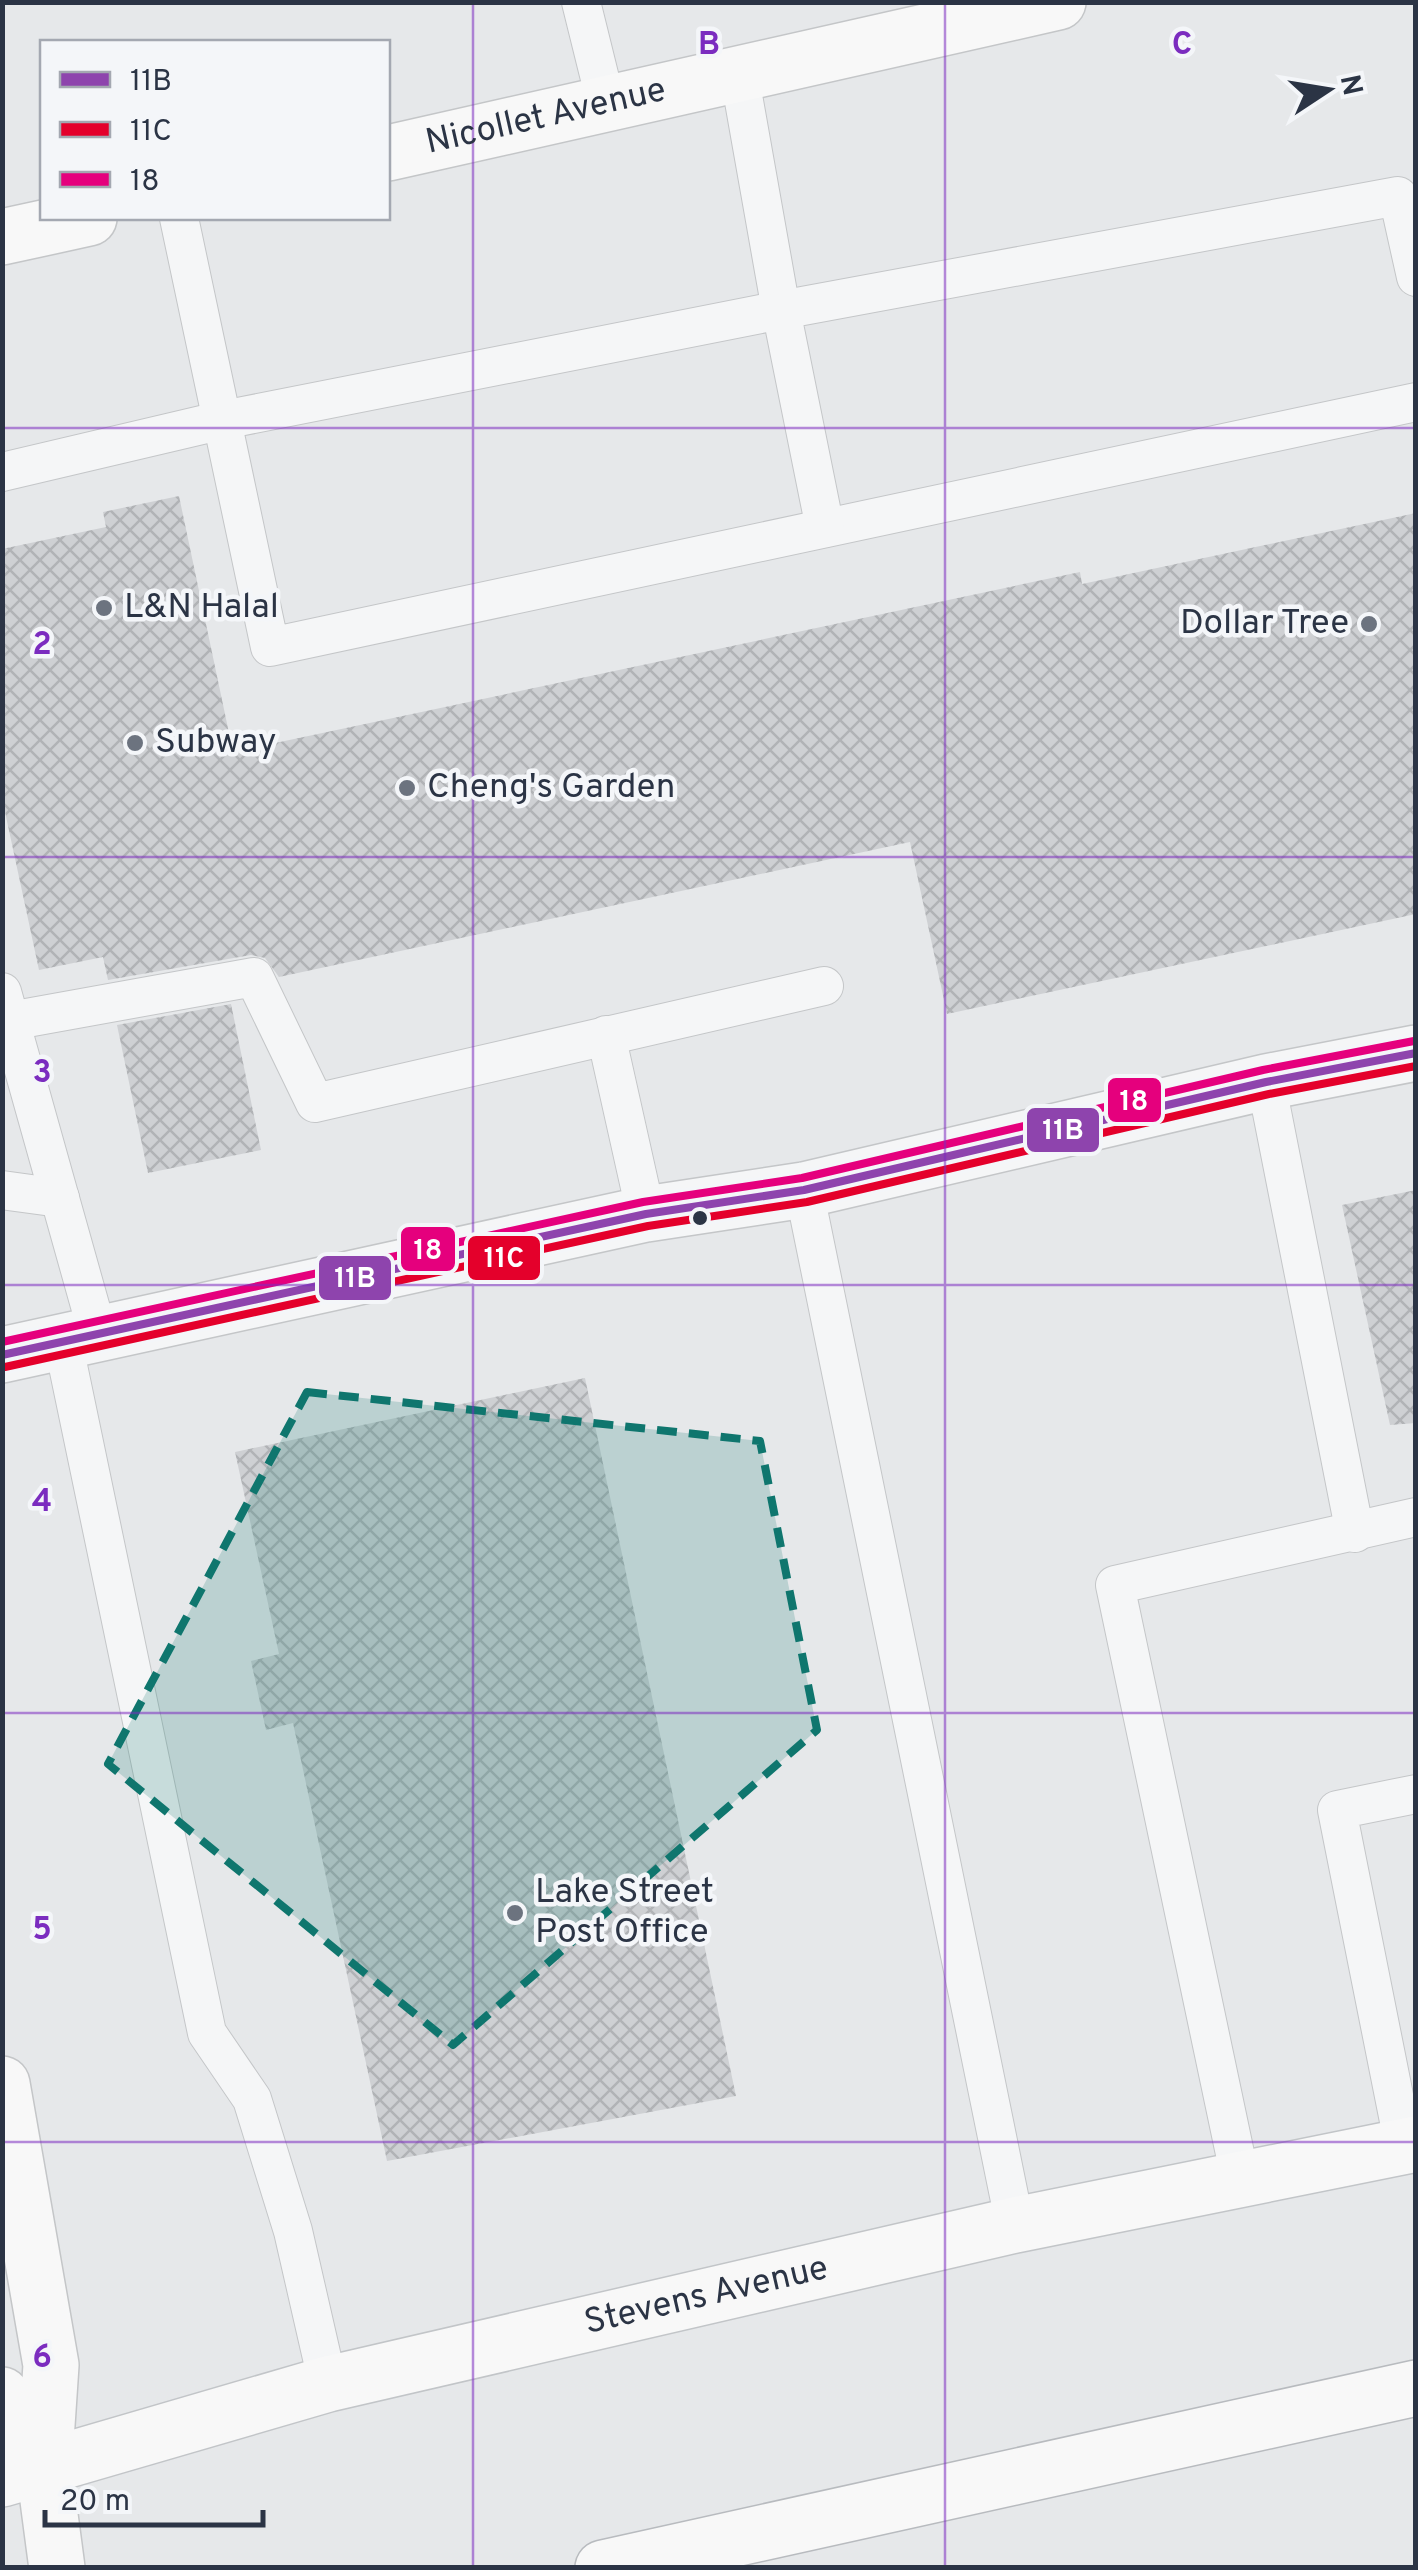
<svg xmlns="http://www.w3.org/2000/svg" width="1418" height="2570" font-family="Overpass,sans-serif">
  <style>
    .building { fill: url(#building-cross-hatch) }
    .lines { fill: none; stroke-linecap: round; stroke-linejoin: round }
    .lane-casing { stroke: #c4c6c8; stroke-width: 40 }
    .street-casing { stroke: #c4c6c8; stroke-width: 58 }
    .secondary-casing { stroke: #c4c6c8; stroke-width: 58 }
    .primary-casing { stroke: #c2c5c8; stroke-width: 58 }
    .highway-casing { stroke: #b8bbbf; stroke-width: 58 }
    .lane { stroke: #f5f6f7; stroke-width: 38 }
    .street { stroke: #f5f6f7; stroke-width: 55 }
    .secondary { stroke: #f8f8f8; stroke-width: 55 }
    .primary { stroke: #f8f8f8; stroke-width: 55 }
    .highway { stroke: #f8f8f8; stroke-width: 55 }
    .bus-1-casing { stroke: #f4f6f9; stroke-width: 15 }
    .bus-2-casing { stroke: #f4f6f9; stroke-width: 15 }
    .bus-3-casing { stroke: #f4f6f9; stroke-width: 15 }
    .bus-1 { stroke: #8e44ad; stroke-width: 8 }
    .bus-2 { stroke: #e4002b; stroke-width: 8 }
    .bus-3 { stroke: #e5007d; stroke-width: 8 }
    .marked { fill: #0f766e; fill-opacity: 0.2; stroke: #0f766e; stroke-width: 8; stroke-dasharray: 20 12; stroke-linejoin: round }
    .grid { fill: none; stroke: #7b2cbf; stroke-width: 2.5; stroke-opacity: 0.55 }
    .poi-dot { fill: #6c737f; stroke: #f4f6f9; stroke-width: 4 }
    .bus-dot { fill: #2b3445; stroke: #f4f6f9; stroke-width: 4 }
    .labels { text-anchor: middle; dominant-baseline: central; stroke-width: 9; stroke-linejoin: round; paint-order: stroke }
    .street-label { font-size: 35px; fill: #2b3445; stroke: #f4f6f9 }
    .poi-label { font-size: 35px; fill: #2b3445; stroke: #f4f6f9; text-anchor: start }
    .grid-label { font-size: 32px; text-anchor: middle; font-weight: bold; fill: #7b2cbf; stroke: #f4f6f9; stroke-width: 9; stroke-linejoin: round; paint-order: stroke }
    .line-badge { stroke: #f4f6f9; stroke-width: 4 }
    .badge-label { font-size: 28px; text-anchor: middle; font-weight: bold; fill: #fff }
  </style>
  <defs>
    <pattern id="building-cross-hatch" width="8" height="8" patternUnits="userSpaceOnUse" patternTransform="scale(2.5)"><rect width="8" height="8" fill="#ced0d3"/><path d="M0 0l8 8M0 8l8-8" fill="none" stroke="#b1b3b6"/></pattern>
  </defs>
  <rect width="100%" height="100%" fill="#e6e8ea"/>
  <g class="building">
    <path d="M179 496 233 752 1080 572 1082 584 1416 513V914L947 1014 910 842 279 977 265 958 251 955 108 980 103 957 39 970 2 798V549L106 527 103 512Z"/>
    <path d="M231 1004 261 1150 148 1173 117 1025Z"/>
    <path d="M1416 1190V1423L1390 1425 1342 1205Z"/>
    <path d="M585 1378 736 2096 387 2161 293 1723 266 1730 251 1661 279 1654 235 1452Z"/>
  </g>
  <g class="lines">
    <g class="lane-casing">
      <g id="lane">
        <path d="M581 2 607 107"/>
        <path d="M179 218 270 647 1416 402"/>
        <path d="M2 472 223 420 781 310 739 73"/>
        <path d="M825 528 781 310 1398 196 1416 277"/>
        <path d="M2 992 98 1334"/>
        <path d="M10 1021 254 977 315 1103 824 986"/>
        <path d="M606 1035 646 1214"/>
        <path d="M1266 1082 1355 1533"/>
        <path d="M2 1190 60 1198"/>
        <path d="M804 1190 1015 2225"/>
        <path d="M63 1342 207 2033 252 2099 293 2231 328 2384"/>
        <path d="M1404 2146 1337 1810 1416 1794"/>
        <path d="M1241 2182 1115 1585 1416 1517"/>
      </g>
    </g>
    <g class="street-casing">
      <path id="street" d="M2 1355 646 1214 804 1190 1266 1082 1416 1053"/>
    </g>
    <g class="secondary-casing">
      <g id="secondary">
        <path id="s1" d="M388 153 1058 2"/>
        <path d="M2 237 89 218"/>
        <path d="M2 2084 51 2365 44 2470 57 2568"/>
        <path d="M2 2395 44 2470"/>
      </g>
    </g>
    <g class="primary-casing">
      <g id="primary">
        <path id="s2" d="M2 2479 328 2384 1015 2225 1416 2144"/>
      </g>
    </g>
    <g class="highway-casing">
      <path id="highway" d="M603 2568 1416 2388"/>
    </g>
    <use href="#lane" class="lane"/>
    <use href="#street" class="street"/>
    <use href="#secondary" class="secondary"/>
    <use href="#primary" class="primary"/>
    <use href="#highway" class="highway"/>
    <g class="bus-1-casing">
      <path id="bus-1" d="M2 1355 646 1214 804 1190 1266 1082 1416 1053"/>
    </g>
    <g class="bus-2-casing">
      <path id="bus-2" d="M5 1367 648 1226 807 1202 1269 1094 1416 1066"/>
    </g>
    <g class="bus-3-casing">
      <path id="bus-3" d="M2 1342 643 1202 802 1178 1263 1070 1414 1041"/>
    </g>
    <use href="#bus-1" class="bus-1"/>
    <use href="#bus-2" class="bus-2"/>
    <use href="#bus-3" class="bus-3"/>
  </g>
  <path class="marked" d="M307 1392 760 1441 817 1730 453 2045 108 1764Z"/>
  <path class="grid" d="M473 2V2568M945 2V2568M2 428H1416M2 857H1416M2 1285H1416M2 1713H1416M2 2142H1416"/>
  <g class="poi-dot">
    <circle cx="104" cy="608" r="10"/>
    <circle cx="1369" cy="624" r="10"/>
    <circle cx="135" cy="743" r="10"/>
    <circle cx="407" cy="788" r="10"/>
    <circle cx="515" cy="1913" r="10"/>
  </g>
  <circle class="bus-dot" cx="700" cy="1218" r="9"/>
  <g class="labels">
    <g class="street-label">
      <text stroke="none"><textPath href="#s1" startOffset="162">Nicollet Avenue</textPath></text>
      <text stroke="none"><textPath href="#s2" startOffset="728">Stevens Avenue</textPath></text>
    </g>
    <g class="poi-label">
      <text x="124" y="608">L&amp;N Halal</text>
      <text x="1349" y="624" text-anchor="end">Dollar Tree</text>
      <text x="155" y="743">Subway</text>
      <text x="427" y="788">Cheng's Garden</text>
      <text x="535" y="1893">Lake Street<tspan x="535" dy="40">Post Office</tspan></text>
    </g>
  </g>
  <g class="grid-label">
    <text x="709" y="54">B</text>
    <text x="1182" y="54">C</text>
    <text x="42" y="654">2</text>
    <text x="42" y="1082">3</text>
    <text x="42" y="1511">4</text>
    <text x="42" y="1939">5</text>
    <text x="42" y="2367">6</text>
  </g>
  <g class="line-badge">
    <rect x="1106" y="1076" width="57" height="48" rx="10" fill="#e5007d"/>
    <rect x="1025" y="1106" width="76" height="48" rx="10" fill="#8e44ad"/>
    <rect x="399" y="1225" width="58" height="48" rx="10" fill="#e5007d"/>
    <rect x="466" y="1234" width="76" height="48" rx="10" fill="#e4002b"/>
    <rect x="317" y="1254" width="76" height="48" rx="10" fill="#8e44ad"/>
  </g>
  <g class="badge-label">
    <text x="1134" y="1110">18</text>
    <text x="1063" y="1139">11B</text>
    <text x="428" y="1259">18</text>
    <text x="504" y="1267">11C</text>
    <text x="355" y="1287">11B</text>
  </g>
  <rect width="1418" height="2570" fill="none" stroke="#2b3445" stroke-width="10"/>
  <rect x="40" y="40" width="350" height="180" fill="#f4f6f9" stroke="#a4a8b1" stroke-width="2.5"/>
  <rect x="60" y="72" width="50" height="15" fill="#8e44ad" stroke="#a4a8b1" stroke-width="2.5"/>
  <text x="130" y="90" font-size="30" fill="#2b3445">11B</text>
  <rect x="60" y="122" width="50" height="15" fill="#e4002b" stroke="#a4a8b1" stroke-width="2.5"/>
  <text x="130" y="140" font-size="30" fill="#2b3445">11C</text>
  <rect x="60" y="172" width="50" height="15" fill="#e5007d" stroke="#a4a8b1" stroke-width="2.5"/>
  <text x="130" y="190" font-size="30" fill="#2b3445">18</text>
  <g transform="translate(1328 90) rotate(78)" stroke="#f4f6f9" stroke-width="8" paint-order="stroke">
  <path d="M0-8L18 38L0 25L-18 38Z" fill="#2b3445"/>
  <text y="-15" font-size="28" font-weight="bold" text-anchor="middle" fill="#2b3445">N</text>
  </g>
  <path d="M45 2510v15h218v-15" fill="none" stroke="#2b3445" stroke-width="5"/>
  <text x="60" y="2510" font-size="30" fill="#2b3445" stroke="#f4f6f9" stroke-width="8" paint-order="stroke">20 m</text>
</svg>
